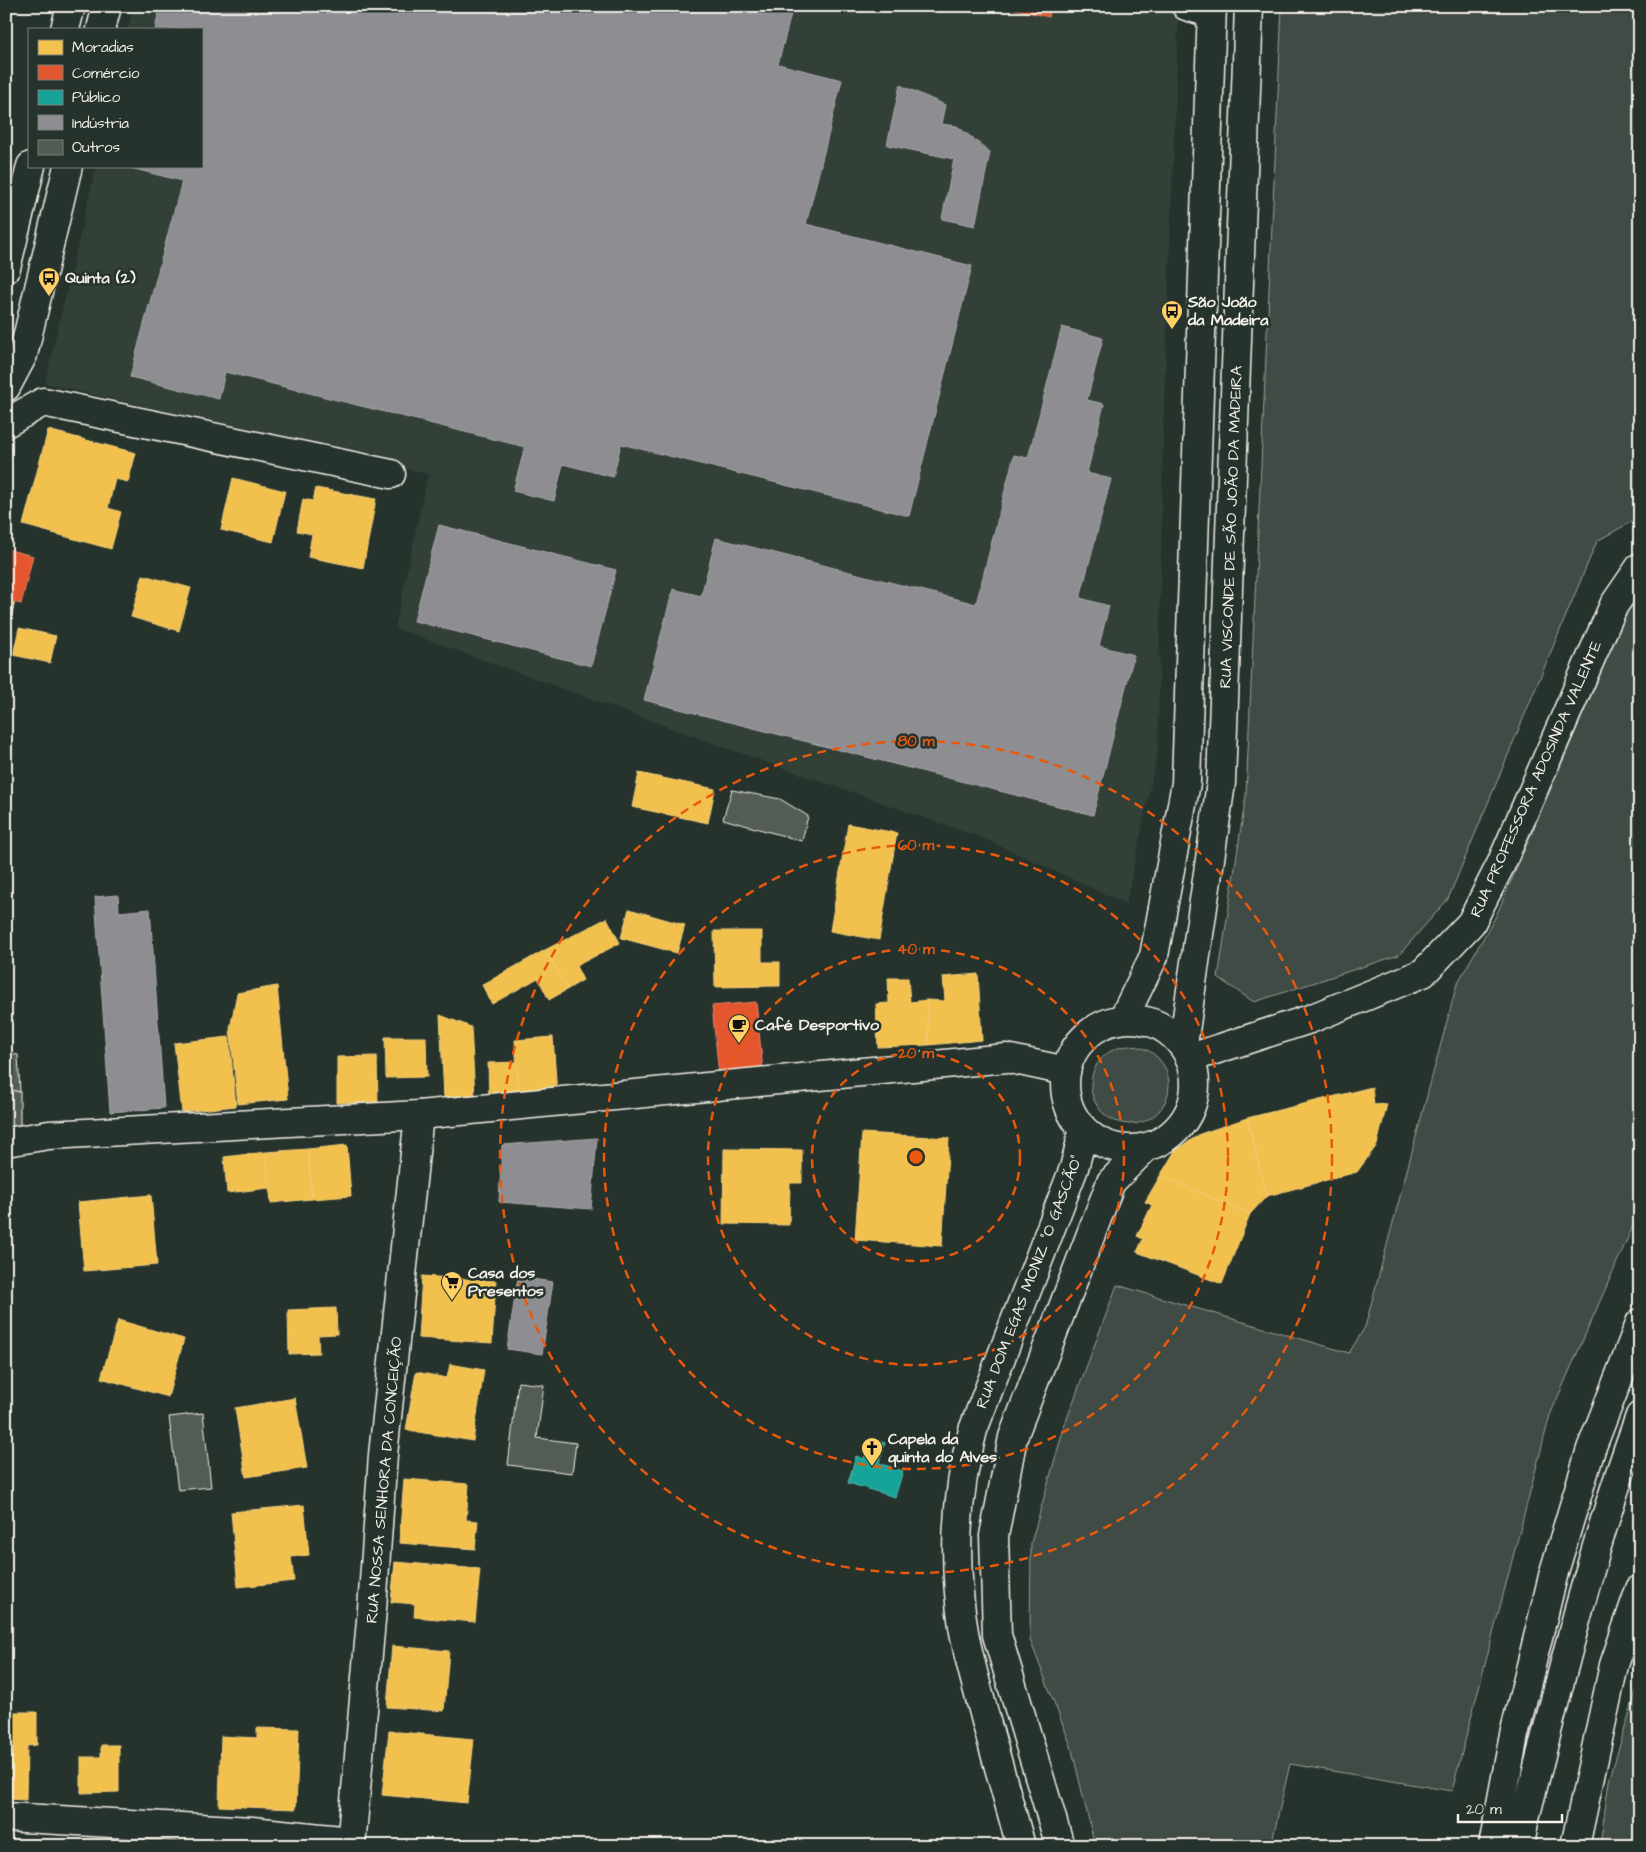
<svg xmlns="http://www.w3.org/2000/svg" width="1646" height="1852" font-family="'Architects Daughter',sans-serif">
  <style>
    .built { fill: #333f39 }
    .green { fill: #414b45; stroke: #9a9e96 }
    .homes { fill: #f2c14e; stroke: #f3cf7c }
    .shops { fill: #e4572e; stroke: #e98566 }
    .public { fill: #17a398; stroke: #59bab0 }
    .industry { fill: #8d8d92; stroke: #acabac }
    .building { fill: #525c55; stroke: #f4f1e8 }
    .lines { fill: none; stroke-linecap: round; stroke-linejoin: round }
    .minor-casing { stroke: #f4f1e8; stroke-width: 31 }
    .major-casing { stroke: #f4f1e8; stroke-width: 31 }
    .highway-casing { stroke: #f4f1e8; stroke-width: 31 }
    .minor { stroke: #26332d; stroke-width: 28 }
    .major { stroke: #26332d; stroke-width: 28 }
    .highway { stroke: #26332d; stroke-width: 28 }
    .ring { fill: none; stroke: #e8590c; stroke-width: 2.5; stroke-dasharray: 9 6 }
    .labels { text-anchor: middle; dominant-baseline: central; stroke-width: 5; stroke-linejoin: round; paint-order: stroke }
    .poi-label { font-size: 16px; font-weight: bold; fill: #f4f1e8; stroke: #26332d; text-anchor: start }
    .street-label { font-size: 16px; fill: #f4f1e8; stroke: #26332d }
    .centre { fill: #e8590c; stroke: #26332d; stroke-width: 2.5 }
    .ring-label { font-size: 15px; text-anchor: middle; font-weight: bold; fill: #e8590c; stroke: #26332d; stroke-width: 5; stroke-linejoin: round; paint-order: stroke }
  </style>
  <rect width="100%" height="100%" fill="#26332d"/>
  <filter id="ink" filterUnits="userSpaceOnUse"><feTurbulence type="fractalNoise" baseFrequency=".02" numOctaves="2"/><feDisplacementMap in="SourceGraphic" scale="10" xChannelSelector="R" yChannelSelector="G"/><feConvolveMatrix kernelMatrix="1 2 1 2 8 2 1 2 1" color-interpolation-filters="sRGB"/></filter>
  <g filter="url(#ink)">
    <path class="built" d="M133 6H1179L1163 436 1158 750 1126 904 985 839 712 743 395 628 428 474 45 383 96 166H201V29H128Z"/>
    <g class="green">
      <path d="M1282 6H1640V517L1597 541 1448 899 1399 955 1254 1002 1218 978 1246 795Z"/>
      <path d="M1640 596V1210L1550 1415 1452 1791 1290 1764 1271 1846H1095L1071 1746 1030 1640 1031 1543 1065 1424 1117 1285 1349 1353 1365 1327 1457 984 1496 916 1628 609Z"/>
      <circle cx="1130" cy="1085" r="39"/>
      <path d="M1640 1678V1846H1600L1609 1781Z"/>
    </g>
    <g class="homes">
      <path d="M48 430 136 453 128 482 115 479 108 508 121 512 111 549 23 525Z"/>
      <path d="M233 478 285 491 273 542 221 530Z"/>
      <path d="M316 488 376 499 363 568 308 557 312 534 297 531 303 499 313 501Z"/>
      <path d="M143 575 191 588 179 631 131 617Z"/>
      <path d="M6 600 15 602 6 635Z"/>
      <path d="M19 628 56 636 50 663 13 655Z"/>
      <path d="M639 773 715 789 708 823 632 807Z"/>
      <path d="M848 824 897 833 879 940 830 931Z"/>
      <path d="M629 909 685 925 677 953 621 938Z"/>
      <path d="M607 918 620 943 576 966 583 980 568 989 545 950Z"/>
      <path d="M714 931H762V962H780V986L715 987Z"/>
      <path d="M545 950 568 989 549 1000 538 978 492 1004 482 985Z"/>
      <path d="M978 974 982 1040 929 1045 927 1000 945 1001 943 977Z"/>
      <path d="M888 978H908L910 1002 927 1000 929 1045 878 1047 876 1004 889 1003Z"/>
      <path d="M277 986 288 1099 238 1104 230 1029 237 993Z"/>
      <path d="M440 1015 471 1027 475 1097 444 1098Z"/>
      <path d="M229 1037 236 1106 182 1112 174 1043Z"/>
      <path d="M385 1037H426L427 1077 386 1078Z"/>
      <path d="M553 1037 557 1095 519 1097 515 1040Z"/>
      <path d="M377 1056 378 1102 337 1103V1057Z"/>
      <path d="M517 1062 519 1097 489 1098 488 1063Z"/>
      <path d="M1372 1087 1374 1105 1387 1104 1377 1145 1357 1172 1267 1196 1247 1118Z"/>
      <path d="M1247 1118 1267 1196 1250 1214 1160 1176 1175 1151 1200 1134Z"/>
      <path d="M862 1133 949 1138 942 1246 855 1240Z"/>
      <path d="M347 1145 351 1196 312 1199 308 1149Z"/>
      <path d="M308 1149 312 1199 271 1203 266 1152Z"/>
      <path d="M724 1149 802 1150V1183H790L789 1225 723 1224Z"/>
      <path d="M266 1152 269 1188 227 1193 224 1157Z"/>
      <path d="M1160 1176 1250 1214 1222 1284 1137 1252 1143 1239 1137 1236 1152 1205 1145 1202Z"/>
      <path d="M151 1195 157 1265 84 1271 78 1202Z"/>
      <path d="M422 1276 496 1281 492 1343 418 1338Z"/>
      <path d="M336 1308 337 1334 318 1335 319 1353 289 1354 288 1310Z"/>
      <path d="M118 1320 184 1339 168 1397 101 1378Z"/>
      <path d="M450 1364 484 1370 473 1441 406 1430 416 1372 447 1378Z"/>
      <path d="M295 1398 307 1468 246 1477 235 1408Z"/>
      <path d="M404 1479 469 1484 466 1520 478 1521 475 1549 399 1543Z"/>
      <path d="M304 1505 309 1555 291 1557 294 1581 238 1587 231 1512Z"/>
      <path d="M395 1562 480 1569 475 1622 414 1617 415 1604 391 1602Z"/>
      <path d="M392 1646 449 1651 444 1711 387 1707Z"/>
      <path d="M6 1712H37V1745L27 1746 26 1800 6 1799Z"/>
      <path d="M257 1728 299 1729 296 1809 219 1806 221 1736 257 1738Z"/>
      <path d="M389 1731 474 1739 467 1803 382 1795Z"/>
      <path d="M101 1745H119V1792L81 1793V1757H101Z"/>
    </g>
    <g class="shops">
      <path d="M1002 6H1051L1049 17Z"/>
      <path d="M6 549 33 556 21 604 6 600Z"/>
      <path d="M756 1002 763 1070 719 1075 712 1006Z"/>
    </g>
    <path class="public" d="M870 1439 885 1443 879 1463 903 1471 895 1497 848 1483 856 1456 864 1459Z"/>
    <g class="industry">
      <path d="M160 6H760L791 14 778 64 842 80 806 224 972 266 909 516 621 444 613 477 563 464 554 501 513 491 525 447 225 372 219 399 130 377 182 181 123 166H201V29H155Z"/>
      <path d="M900 85 945 105 941 124 957 126 990 152 975 226 942 219 954 159 887 145Z"/>
      <path d="M1062 327 1103 338 1087 400 1104 404 1087 473 1111 479 1080 598 1109 606 1099 646 1134 655 1093 815 644 700 673 589 701 596 716 538 976 604 1014 455 1028 458Z"/>
      <path d="M439 525 616 570 591 666 414 621Z"/>
      <path d="M118 895 119 912 150 909 164 1108 110 1112 95 897Z"/>
      <path d="M597 1138 591 1209 499 1202 502 1145Z"/>
      <path d="M518 1277 553 1282 542 1354 507 1349Z"/>
    </g>
    <g class="building">
      <path d="M732 790 780 799 808 816 802 841 723 819Z"/>
      <path d="M6 1052 18 1055 20 1092 6 1089Z"/>
      <path d="M6 1089 20 1092V1130L6 1131Z"/>
      <path d="M518 1382 544 1385 537 1438 576 1443 572 1473 508 1465Z"/>
      <path d="M203 1413 211 1487 178 1490 169 1417Z"/>
    </g>
    <g class="lines">
      <g class="minor-casing">
        <g id="minor">
          <path d="M1186 6 1211 13"/>
          <path d="M65 29 71 6"/>
          <path d="M101 29 107 6"/>
          <path d="M6 268 31 166"/>
          <path d="M6 387 23 355 68 166"/>
          <path d="M6 423 43 402 391 474"/>
          <path d="M1190 1058 1310 1019 1423 973 1471 923 1501 864 1614 605 1640 567"/>
          <path d="M6 1142 49 1135 419 1115 1006 1058 1066 1071"/>
          <path d="M6 1817 252 1831 351 1841"/>
          <path d="M351 1846 372 1609 383 1455 419 1115"/>
          <path d="M1575 1846 1614 1665 1640 1589"/>
        </g>
      </g>
      <g class="major-casing">
        <g id="major">
          <path d="M1123 1019 1154 956 1186 783 1212 6"/>
          <circle cx="1130" cy="1084" r="65"/>
          <path d="M1183 1045 1221 783 1249 6"/>
          <path d="M1021 1846C1009 1804 998 1763 986 1721 978 1690 968 1658 963 1626 953 1561 956 1493 973 1430L1074 1168 1080 1145 1082 1128"/>
          <path d="M1060 1846 997 1635 994 1536 1013 1437 1111 1182 1145 1148"/>
        </g>
      </g>
      <g class="highway-casing">
        <g id="highway">
          <path d="M1493 1846 1514 1735 1554 1572 1591 1449 1640 1323"/>
          <path d="M1520 1846 1524 1822C1559 1686 1591 1548 1640 1416"/>
        </g>
      </g>
      <use href="#minor" class="minor"/>
      <use href="#major" class="major"/>
      <use href="#highway" class="highway"/>
    </g>
  </g>
  <g class="ring">
    <circle cx="916" cy="1157" r="104"/>
    <circle cx="916" cy="1157" r="208"/>
    <circle cx="916" cy="1157" r="312"/>
    <circle cx="916" cy="1157" r="416"/>
  </g>
  <defs>
    <g id="bus-pin" transform="scale(1.125)"><path d="M0 17L-7.5 6A9.5 9.5 0 1 1 7.5 6Z" fill="#ffd166" stroke="#26332d"/><path d="M-5-6H5V4H4V6H2V4H-2V6H-4V4H-5ZM-3.5-4V0h7V-4ZM-3.5 1.2v1.5H-2V1.2ZM2 1.2v1.5H3.5V1.2Z" fill="#111"/></g>
    <g id="cafe-pin" transform="scale(1.125)"><path d="M0 17L-7.5 6A9.5 9.5 0 1 1 7.5 6Z" fill="#ffd166" stroke="#26332d"/><path d="M-5.5-4.5H6V0H3Q3 3.5 0 3.5H-2.5Q-5.5 3.5-5.5 0ZM3-3.2v2h1.7v-2ZM-6 4.5H4V6H-6Z" fill="#111"/></g>
    <g id="supermarket-pin" transform="scale(1.125)"><path d="M0 17L-7.5 6A9.5 9.5 0 1 1 7.5 6Z" fill="#ffd166" stroke="#26332d"/><path d="M-6-5.5h2.5l.6 2H6L4.5 2H-2.5L-4.4-4H-6ZM-1.5 3.2a1.3 1.3 0 1 0 .1 0ZM3 3.2a1.3 1.3 0 1 0 .1 0Z" fill="#111"/></g>
    <g id="church-pin" transform="scale(1.125)"><path d="M0 17L-7.5 6A9.5 9.5 0 1 1 7.5 6Z" fill="#ffd166" stroke="#26332d"/><path d="M-1.2-6h2.4v3.5h3.3v2.4h-3.3V6h-2.4V-.1h-3.3v-2.4h3.3Z" fill="#111"/></g>
  </defs>
  <g fill-rule="evenodd">
    <use href="#bus-pin" x="49" y="278"/>
    <use href="#bus-pin" x="1172" y="311"/>
    <use href="#cafe-pin" x="739" y="1025"/>
    <use href="#supermarket-pin" x="452" y="1282"/>
    <use href="#church-pin" x="872" y="1448"/>
  </g>
  <g class="labels">
    <g class="poi-label">
      <text x="65" y="278">Quinta (2)</text>
      <text x="1188" y="302">São João<tspan x="1188" dy="18">da Madeira</tspan></text>
      <text x="755" y="1025">Café Desportivo</text>
      <text x="468" y="1273">Casa dos<tspan x="468" dy="18">Presentos</tspan></text>
      <text x="888" y="1439">Capela da<tspan x="888" dy="18">quinta do Alves</tspan></text>
    </g>
    <g class="street-label">
      <text transform="translate(1231 527) rotate(-88)">RUA VISCONDE DE SÃO JOÃO DA MADEIRA</text>
      <text transform="translate(1536 779) rotate(-66)">RUA PROFESSORA ADOSINDA VALENTE</text>
      <text transform="translate(1029 1282) rotate(-69)">RUA DOM EGAS MONIZ "O GASCÃO"</text>
      <text transform="translate(384 1480) rotate(-85)">RUA NOSSA SENHORA DA CONCEIÇÃO</text>
    </g>
  </g>
  <circle cx="916" cy="1157" r="8" class="centre"/>
  <g class="ring-label">
    <text x="916" y="746">80 m</text>
    <text x="916" y="850">60 m</text>
    <text x="916" y="954">40 m</text>
    <text x="916" y="1058">20 m</text>
  </g>
  <rect width="1646" height="1852" fill="none" stroke="#26332d" stroke-width="25"/>
  <rect x="12" y="12" width="1621" height="1827" fill="none" stroke="#f4f1e8" stroke-width="2" filter="url(#ink)"/>
  <rect x="28" y="28" width="175" height="140" fill="#26332d" stroke="#787f78"/>
  <rect x="38" y="40" width="25" height="15" fill="#f2c14e" stroke="#787f78"/>
  <text x="72" y="52" font-size="15" fill="#f4f1e8">Moradias</text>
  <rect x="38" y="65" width="25" height="15" fill="#e4572e" stroke="#787f78"/>
  <text x="72" y="78" font-size="15" fill="#f4f1e8">Comércio</text>
  <rect x="38" y="90" width="25" height="15" fill="#17a398" stroke="#787f78"/>
  <text x="72" y="102" font-size="15" fill="#f4f1e8">Público</text>
  <rect x="38" y="115" width="25" height="15" fill="#8d8d92" stroke="#787f78"/>
  <text x="72" y="128" font-size="15" fill="#f4f1e8">Indústria</text>
  <rect x="38" y="140" width="25" height="15" fill="#525c55" stroke="#787f78"/>
  <text x="72" y="152" font-size="15" fill="#f4f1e8">Outros</text>
  <path d="M1458 1814v8h104v-8" fill="none" stroke="#f4f1e8" stroke-width="2.5"/>
  <text x="1466" y="1814" font-size="15" fill="#f4f1e8" stroke="#26332d" stroke-width="4" paint-order="stroke">20 m</text>
</svg>
